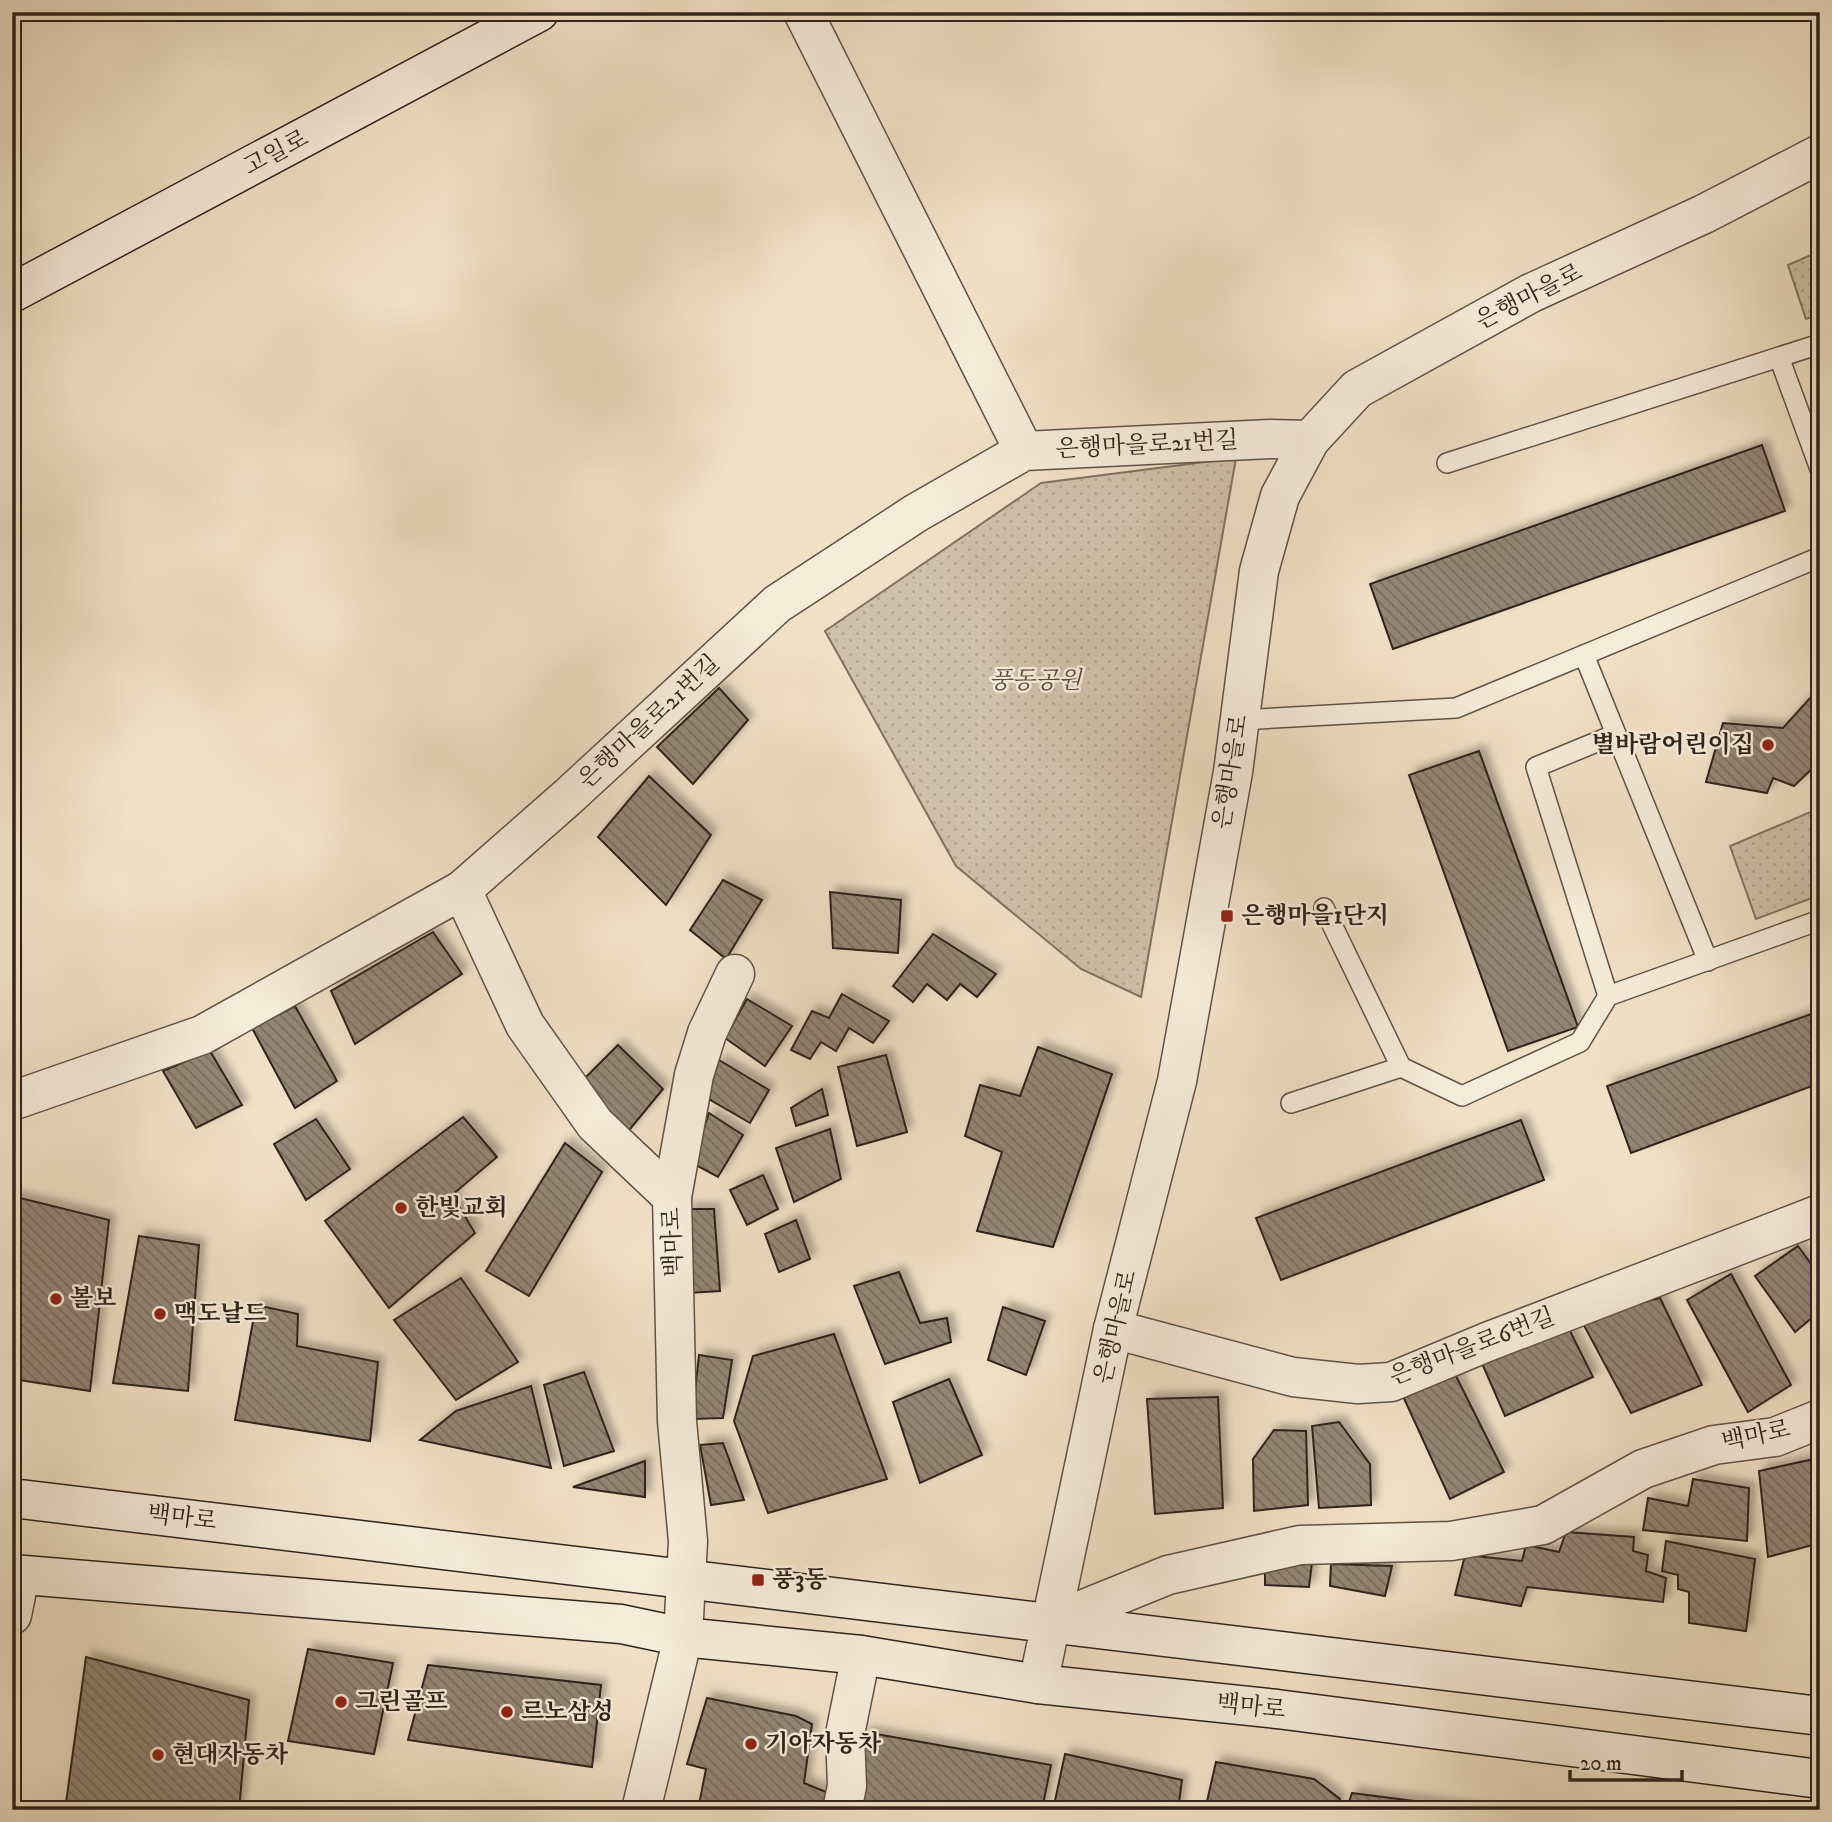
<svg xmlns="http://www.w3.org/2000/svg" width="1832" height="1822" font-family="'IM FELL DW Pica','Noto Serif KR',serif">
  <style>
    .grass { fill: url(#grass-dots); stroke: #7f7262; stroke-width: 2 }
    .building { fill: url(#building-back-hatch); stroke: #2f231c; stroke-width: 2; filter: url(#shadow) }
    .lines { fill: none; stroke-linecap: round; stroke-linejoin: round }
    .service-casing { stroke: #5f5246; stroke-width: 22 }
    .minor-casing { stroke: #5f5246; stroke-width: 41 }
    .tertiary-casing { stroke: #5f5246; stroke-width: 41 }
    .secondary-casing { stroke: #2f231c; stroke-width: 41 }
    .service { stroke: #f5ebd9; stroke-width: 19 }
    .minor { stroke: #f5ebd9; stroke-width: 38 }
    .tertiary { stroke: #f5ebd9; stroke-width: 38 }
    .secondary { stroke: #f5ebd9; stroke-width: 38 }
    .poi-dot { fill: #8f2418; stroke: #f5ebd9; stroke-width: 2.5 }
    .labels { text-anchor: middle; dominant-baseline: central; stroke-width: 5; stroke-linejoin: round; paint-order: stroke }
    .street-label { font-size: 24px; fill: #2f231c; stroke: #f5ebd9 }
    .park-label { font-size: 24px; font-style: italic; fill: #574a3f; stroke: #f5ebd9 }
    .poi-label { font-size: 24px; font-weight: bold; fill: #2f231c; stroke: #f5ebd9; text-anchor: start }
  </style>
  <defs>
    <pattern id="grass-dots" width="8" height="8" patternUnits="userSpaceOnUse" patternTransform="scale(1.75)"><rect width="8" height="8" fill="#cfc0a8"/><path d="M2 2h.1M6 6h.1" fill="none" stroke="#b2a590" stroke-width="1.8" stroke-linecap="round"/></pattern>
    <pattern id="building-back-hatch" width="6" height="6" patternUnits="userSpaceOnUse" patternTransform="scale(1.75)"><rect width="6" height="6" fill="#938574"/><path d="M-1 5l2 2M0 0l6 6M5-1l2 2" fill="none" stroke="#786c5e"/></pattern>
    <filter id="shadow"><feDropShadow dx="6" dy="-6" stdDeviation="3.5" flood-color="#0004"/></filter>
  </defs>
  <rect width="100%" height="100%" fill="#f0e0c5"/>
  <filter id="stains"><feTurbulence type="fractalNoise" baseFrequency=".00286" numOctaves="4"/><feColorMatrix values="0 0 0 0 .2 0 0 0 0 .09 0 0 0 0 .02 0 0 0 .5 -.17"/></filter>
  <radialGradient id="worn" r=".72"><stop offset=".6" stop-color="#630" stop-opacity="0"/><stop offset="1" stop-color="#630" stop-opacity=".3"/></radialGradient>
  <g class="grass">
    <path d="M1820 251V314L1806 319 1788 265Z"/>
    <path d="M1236 458 1141 997 1081 969 956 866 825 631 1041 483Z"/>
    <path d="M1820 808V895L1756 919 1730 846Z"/>
  </g>
  <g class="building">
    <path d="M1762 445 1785 511 1393 649 1370 584Z"/>
    <path d="M1820 687V761L1794 786 1773 778 1767 793 1706 782 1723 723 1783 728Z"/>
    <path d="M719 688 748 720 693 784 657 747Z"/>
    <path d="M1479 751 1578 1027 1508 1051 1409 775Z"/>
    <path d="M649 776 711 835 666 905 598 837Z"/>
    <path d="M723 880 762 900 726 959 690 930Z"/>
    <path d="M830 892 901 900 898 953 833 948Z"/>
    <path d="M433 932 462 974 355 1044 331 991Z"/>
    <path d="M933 934 996 974 977 997 960 984 947 1000 927 984 913 1002 893 986Z"/>
    <path d="M842 994 889 1021 873 1043 849 1028 836 1051 821 1042 810 1059 791 1050 812 1011 829 1018Z"/>
    <path d="M747 999 792 1026 765 1066 725 1038Z"/>
    <path d="M295 1006 337 1081 295 1108 252 1028Z"/>
    <path d="M1820 1011V1083L1631 1153 1607 1086Z"/>
    <path d="M618 1045 663 1089 626 1134 583 1080Z"/>
    <path d="M1038 1047 1112 1074 1053 1247 977 1231 1002 1152 965 1136 980 1085 1020 1096Z"/>
    <path d="M210 1051 242 1105 196 1128 163 1071Z"/>
    <path d="M886 1055 907 1132 857 1146 838 1067Z"/>
    <path d="M719 1060 769 1090 750 1123 707 1098Z"/>
    <path d="M822 1089 828 1115 796 1126 791 1108Z"/>
    <path d="M709 1113 743 1135 718 1177 692 1163Z"/>
    <path d="M463 1117 497 1157 452 1195 475 1233 389 1308 325 1221Z"/>
    <path d="M316 1119 350 1169 306 1200 274 1144Z"/>
    <path d="M1521 1120 1544 1180 1281 1280 1256 1218Z"/>
    <path d="M830 1129 841 1179 794 1202 776 1148Z"/>
    <path d="M565 1143 602 1172 529 1296 486 1271Z"/>
    <path d="M763 1175 778 1209 747 1225 730 1190Z"/>
    <path d="M12 1196 109 1220 90 1391 12 1379Z"/>
    <path d="M687 1209H714L720 1291 688 1293Z"/>
    <path d="M796 1220 810 1259 779 1272 765 1234Z"/>
    <path d="M139 1236 199 1245 188 1391 113 1383Z"/>
    <path d="M1798 1246 1820 1276V1311L1795 1332 1755 1276Z"/>
    <path d="M899 1272 920 1323 947 1318 951 1342 885 1364 854 1286Z"/>
    <path d="M1731 1274 1791 1385 1748 1412 1687 1300Z"/>
    <path d="M461 1278 518 1362 456 1400 394 1320Z"/>
    <path d="M1660 1298 1702 1385 1631 1413 1580 1318Z"/>
    <path d="M256 1305 298 1314 297 1346 378 1362 370 1441 235 1420Z"/>
    <path d="M1003 1307 1045 1321 1026 1375 988 1360Z"/>
    <path d="M1569 1329 1593 1377 1505 1416 1481 1361Z"/>
    <path d="M834 1334 887 1479 768 1513 734 1421 753 1356Z"/>
    <path d="M699 1355 732 1360 723 1418 692 1419Z"/>
    <path d="M584 1372 614 1451 564 1466 544 1385Z"/>
    <path d="M1455 1374 1504 1472 1450 1499 1402 1394Z"/>
    <path d="M949 1379 982 1455 920 1483 893 1402Z"/>
    <path d="M531 1386 551 1468 420 1440 456 1411Z"/>
    <path d="M1218 1397 1223 1508 1155 1514 1147 1399Z"/>
    <path d="M1339 1422 1370 1464 1371 1505 1319 1508 1312 1426Z"/>
    <path d="M1274 1430 1306 1431 1308 1505 1254 1511 1253 1459Z"/>
    <path d="M723 1443 744 1500 711 1505 700 1445Z"/>
    <path d="M1814 1459 1820 1481V1543L1768 1557 1759 1471Z"/>
    <path d="M645 1461V1497L573 1487Z"/>
    <path d="M1693 1479 1749 1488 1747 1541 1643 1530 1648 1498 1688 1506Z"/>
    <path d="M1566 1532 1634 1537 1633 1551 1648 1555 1646 1571 1666 1578 1663 1602 1527 1587 1521 1606 1455 1595 1465 1555 1522 1561 1526 1545 1559 1552Z"/>
    <path d="M1666 1541 1755 1559 1746 1631 1689 1623V1592L1678 1589V1575L1662 1571Z"/>
    <path d="M1312 1563 1309 1587 1265 1585V1565Z"/>
    <path d="M1331 1564 1392 1566 1385 1596 1330 1586Z"/>
    <path d="M308 1649 393 1663 374 1754 288 1741Z"/>
    <path d="M86 1657 249 1700 239 1810H65Z"/>
    <path d="M428 1665 601 1685 592 1767 408 1740Z"/>
    <path d="M707 1698 796 1716 812 1724 804 1783 836 1796 832 1810H698L706 1769 687 1764Z"/>
    <path d="M865 1732 1051 1765 1042 1810H857L866 1770 855 1765Z"/>
    <path d="M1065 1754 1182 1780 1178 1810H1053Z"/>
    <path d="M1216 1762 1314 1779 1340 1799 1337 1810H1205Z"/>
    <path d="M1352 1793 1485 1810H1346Z"/>
  </g>
  <g class="lines">
    <g class="service-casing">
      <g id="service">
        <path d="M1779 357 1820 469"/>
        <path d="M1447 463 1820 344"/>
        <path d="M1584 655 1708 961"/>
        <path d="M1240 720 1456 708 1820 557"/>
        <path d="M1324 908 1401 1067"/>
        <path d="M1608 996 1536 767 1616 734"/>
        <path d="M1291 1103 1401 1067 1462 1096 1580 1042 1608 996 1820 920"/>
      </g>
    </g>
    <g class="minor-casing">
      <g id="minor">
        <path d="M803 12 1024 451"/>
        <path d="M462 890 525 1025 595 1124 672 1197 677 1421 688 1541 683 1637 641 1810"/>
        <path d="M12 1101 202 1035 462 890 569 796 777 604 916 513 1024 451 1270 439 1310 440"/>
        <path d="M672 1197 694 1075 707 1033 735 974"/>
        <path d="M1113 1329 1293 1377 1358 1384 1391 1382 1487 1342 1820 1214"/>
        <path d="M12 1615 20 1575"/>
        <path d="M1052 1622 1168 1575 1300 1545 1451 1541 1543 1525 1643 1469 1714 1445 1775 1437 1820 1419"/>
        <path d="M842 1810 847 1786 845 1734 861 1655"/>
      </g>
    </g>
    <g class="tertiary-casing">
      <path id="tertiary" d="M1038 1684 1113 1329 1177 1081 1233 772 1259 571 1280 496 1310 440 1357 389 1531 293 1704 214 1820 154"/>
    </g>
    <g class="secondary-casing">
      <g id="secondary">
        <path d="M12 293 539 12"/>
        <path d="M12 1498 1820 1716"/>
        <path d="M12 1574 621 1624 683 1637 861 1655 1038 1684 1277 1709 1820 1779"/>
      </g>
    </g>
    <use href="#service" class="service"/>
    <use href="#minor" class="minor"/>
    <use href="#tertiary" class="tertiary"/>
    <use href="#secondary" class="secondary"/>
  </g>
  <g class="poi-dot">
    <circle cx="1768" cy="745" r="7"/>
    <rect x="1220" y="909" width="14" height="14" rx="3.5"/>
    <circle cx="401" cy="1208" r="7"/>
    <circle cx="56" cy="1299" r="7"/>
    <circle cx="160" cy="1314" r="7"/>
    <rect x="751" y="1573" width="14" height="14" rx="3.5"/>
    <circle cx="341" cy="1702" r="7"/>
    <circle cx="507" cy="1712" r="7"/>
    <circle cx="751" cy="1744" r="7"/>
    <circle cx="158" cy="1755" r="7"/>
  </g>
  <g class="labels">
    <g class="street-label">
      <text transform="translate(276 153) rotate(-28)">고일로</text>
      <text transform="translate(1529 297) rotate(-27)">은행마을로</text>
      <text transform="translate(1147 445) rotate(-3)">은행마을로21번길</text>
      <text transform="translate(649 722) rotate(-43)">은행마을로21번길</text>
      <text transform="translate(1231 772) rotate(-81)">은행마을로</text>
      <text transform="translate(673 1242) rotate(-92)">백마로</text>
      <text transform="translate(1116 1327) rotate(-77)">은행마을로</text>
      <text transform="translate(1472 1347) rotate(-21)">은행마을로6번길</text>
      <text transform="translate(1756 1436) rotate(-12)">백마로</text>
      <text transform="translate(182 1518) rotate(7)">백마로</text>
      <text transform="translate(1251 1707) rotate(6)">백마로</text>
    </g>
    <g class="park-label">
      <text x="1035" y="681">풍동공원</text>
    </g>
    <g class="poi-label">
      <text x="1754" y="745" text-anchor="end">별바람어린이집</text>
      <text x="1241" y="916">은행마을1단지</text>
      <text x="415" y="1208">한빛교회</text>
      <text x="70" y="1299">볼보</text>
      <text x="174" y="1314">맥도날드</text>
      <text x="772" y="1580">풍3동</text>
      <text x="355" y="1702">그린골프</text>
      <text x="521" y="1712">르노삼성</text>
      <text x="765" y="1744">기아자동차</text>
      <text x="172" y="1755">현대자동차</text>
    </g>
  </g>
  <rect width="1832" height="1822" fill="none" stroke="#f0e0c5" stroke-width="42"/>
  <rect x="14" y="14" width="1804" height="1794" fill="none" stroke="#2f231c" stroke-width="3.5"/>
  <rect x="21" y="21" width="1790" height="1780" fill="none" stroke="#2f231c" stroke-width="2"/>
  <path d="M1570 1770v10h112v-10" fill="none" stroke="#2f231c" stroke-width="3.5"/>
  <text x="1580" y="1770" font-size="21" fill="#2f231c" stroke="#f5ebd9" stroke-width="5" paint-order="stroke">20 m</text>
  <rect width="100%" height="100%" filter="url(#stains)"/>
  <rect width="100%" height="100%" fill="url(#worn)"/>
</svg>
